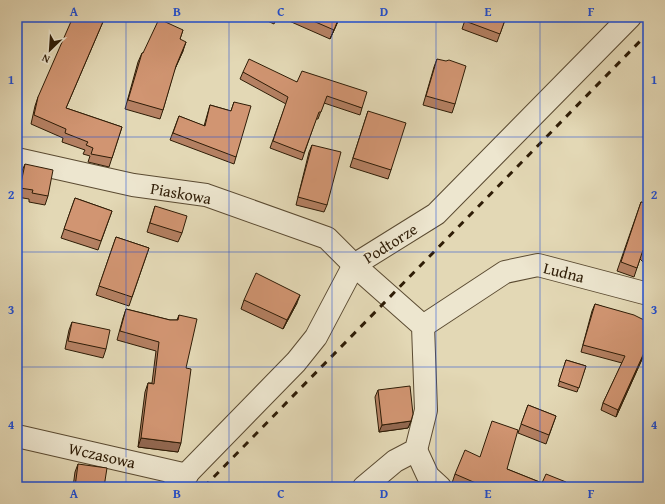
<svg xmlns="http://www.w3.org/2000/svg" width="665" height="504" font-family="'Gentium Book Plus',serif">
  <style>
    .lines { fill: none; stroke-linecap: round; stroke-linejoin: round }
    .minor-casing { stroke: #5b4b32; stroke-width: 24 }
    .minor { stroke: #ede6cf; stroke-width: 22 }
    .rail { stroke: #2e1c06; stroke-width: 3; stroke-dasharray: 7 7; stroke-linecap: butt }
    .wall { fill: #b48062; stroke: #2e1c06 }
    .shaded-wall { fill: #926850; stroke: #2e1c06 }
    .building { fill: #d19572; stroke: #2e1c06 }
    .grid { fill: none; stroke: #1d4ed8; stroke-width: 1; stroke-opacity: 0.55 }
    .labels { text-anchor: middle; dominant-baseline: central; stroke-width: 3.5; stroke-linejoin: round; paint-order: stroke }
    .street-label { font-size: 16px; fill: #2e1c06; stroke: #ede6cf }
    .neatline { fill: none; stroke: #1d4ed8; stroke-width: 1.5 }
    .grid-label { font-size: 13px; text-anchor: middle; font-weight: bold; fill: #1d4ed8 }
  </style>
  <rect width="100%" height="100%" fill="#e3d8b5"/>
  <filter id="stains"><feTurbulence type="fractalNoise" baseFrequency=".005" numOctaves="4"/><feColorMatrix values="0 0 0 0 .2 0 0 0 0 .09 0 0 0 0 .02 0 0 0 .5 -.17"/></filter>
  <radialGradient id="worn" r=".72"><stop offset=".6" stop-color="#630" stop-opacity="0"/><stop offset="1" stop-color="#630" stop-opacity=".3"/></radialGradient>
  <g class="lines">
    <g class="minor-casing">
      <g id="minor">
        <path d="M17 159 133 185 206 195 327 238 354 265 423 326 426 410 416 450 395 461 364 487"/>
        <path d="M423 326 505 272 538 265 648 294"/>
        <path d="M17 436 187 475"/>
        <path d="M416 450 428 476 440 487"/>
        <path d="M174 487 296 362 316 337 354 265 436 214 630 17"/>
      </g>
    </g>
    <use href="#minor" class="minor"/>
    <path class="rail" d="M204 487 648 33"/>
  </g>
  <g class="wall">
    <path d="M105 17 66 108 122 127 109 167 88 162 90 156 83 154 85 150 62 142 63 138 31 124 35 106 38 97Z"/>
    <path d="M259 17H277L274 24Z"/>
    <path d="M280 17H340L330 39Z"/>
    <path d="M466 17H506L497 42 462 29Z"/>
    <path d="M183 30 180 39 183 51 174 71 163 110 160 119 125 109 138 62 142 53H143Z"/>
    <path d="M437 59 455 104 452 113 423 105 434 67Z"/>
    <path d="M243 72 297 82 362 108 360 115 324 103 318 119H316L302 160 270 148 286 104 240 79Z"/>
    <path d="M234 102 236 157 234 164 170 140 179 116 204 126 210 105 231 111Z"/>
    <path d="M368 111 391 170 388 179 350 167Z"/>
    <path d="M312 145 327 205 324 212 296 205 309 152Z"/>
    <path d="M25 164 48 196 45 205 29 202V199L17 197 21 173Z"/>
    <path d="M75 198 112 211 98 250 61 238Z"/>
    <path d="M641 202 648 204V267L640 259 634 277 617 271Z"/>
    <path d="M155 206 182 233 178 242 147 232Z"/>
    <path d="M116 237 149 248 129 306 96 295Z"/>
    <path d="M244 300 297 303 283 329 241 309Z"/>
    <path d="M595 304 648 322V346L616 417 601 410 603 403 622 363 581 352 592 311Z"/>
    <path d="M126 309 170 320H177L179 315 186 368 178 452 138 447 145 392 148 383H152L156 351 117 340 123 318Z"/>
    <path d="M72 322 106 349 103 358 65 349 69 330Z"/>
    <path d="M566 360 586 366 577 392 558 386Z"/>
    <path d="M378 390 411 421 408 428 379 432 375 397Z"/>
    <path d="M528 405 556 416 546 444 518 433Z"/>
    <path d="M78 464 104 487H73L75 472Z"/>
    <path d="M507 469 542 483 565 487H462L452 483 455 474Z"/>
  </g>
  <g class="shaded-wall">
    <path d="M339 17H340L330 39 334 30Z"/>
    <path d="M186 42 183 51 172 75 176 66Z"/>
    <path d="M300 295 297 303 283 329 287 320Z"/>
    <path d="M648 344V346L616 417 618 410Z"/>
    <path d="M411 421 408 428 379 432 382 425Z"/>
    <path d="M141 438 181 443 178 452 138 447Z"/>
  </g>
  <g class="building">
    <path d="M73 17H105L66 108 122 127 112 158 91 154 93 148 86 145 88 142 65 133 66 129 34 115 38 97Z"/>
    <path d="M304 17H339L334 30Z"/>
    <path d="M466 17H506L500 34 465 21Z"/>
    <path d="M159 19 183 30 180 39 186 42 176 66 163 110 128 100 142 53H143Z"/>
    <path d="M249 59 297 82 302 71 367 92 362 108 327 96 321 112H319L304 153 273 141 288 97 243 72Z"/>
    <path d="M437 59 446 61 449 60 466 66 455 104 426 96Z"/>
    <path d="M234 102 251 106 236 157 173 133 179 116 205 126 210 105 231 111Z"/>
    <path d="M368 111 406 123 391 170 353 158Z"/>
    <path d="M312 145 341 152 327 205 298 197Z"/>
    <path d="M25 164 53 170 48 196 32 193 33 190 20 188Z"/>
    <path d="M75 198 112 211 101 241 64 229Z"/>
    <path d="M641 202 648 204V255L643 250 637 268 621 262Z"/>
    <path d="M155 206 187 216 182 233 150 223Z"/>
    <path d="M116 237 149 248 132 297 99 286Z"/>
    <path d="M256 273 300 295 287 320 244 300Z"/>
    <path d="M595 304 634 315 648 322V344L618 410 603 403 625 356 583 345Z"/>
    <path d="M126 309 170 320H178L179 315 197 319 186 368 191 369 181 443 141 438 148 383 154 384 159 342 120 331Z"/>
    <path d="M72 322 110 330 106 349 68 341Z"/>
    <path d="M566 360 586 366 579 388 559 381Z"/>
    <path d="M410 386 413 414 411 421 382 425 378 390Z"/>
    <path d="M528 405 556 416 549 435 521 424Z"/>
    <path d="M492 421 518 430 507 469 542 483 546 474 566 482 564 487H485L455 474 465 450 480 457Z"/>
    <path d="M78 464 107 468 104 487H75Z"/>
  </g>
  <path class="grid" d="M126 17V487M229 17V487M332 17V487M436 17V487M540 17V487M17 137H648M17 252H648M17 367H648"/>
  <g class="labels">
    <g class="street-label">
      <text transform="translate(181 193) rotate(10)">Piaskowa</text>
      <text transform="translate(390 243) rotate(-32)">Podtorze</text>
      <text transform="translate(564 272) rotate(14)">Ludna</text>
      <text transform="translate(102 455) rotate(13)">Wczasowa</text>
    </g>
  </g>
  <rect width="665" height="504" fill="none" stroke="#e3d8b5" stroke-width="44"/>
  <g transform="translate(50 50) rotate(205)" stroke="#ede6cf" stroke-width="3" paint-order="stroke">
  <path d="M0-3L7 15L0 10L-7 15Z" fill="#2e1c06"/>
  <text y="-6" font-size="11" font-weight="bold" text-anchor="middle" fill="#2e1c06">N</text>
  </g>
  <rect x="22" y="22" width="621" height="460" class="neatline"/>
  <g class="grid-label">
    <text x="74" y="16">A</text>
    <text x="177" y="16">B</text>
    <text x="281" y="16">C</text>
    <text x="384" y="16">D</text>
    <text x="488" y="16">E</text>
    <text x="591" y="16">F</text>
    <text x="11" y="84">1</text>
    <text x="654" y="84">1</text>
    <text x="11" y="199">2</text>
    <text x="654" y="199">2</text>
    <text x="11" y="314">3</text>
    <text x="654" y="314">3</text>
    <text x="11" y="429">4</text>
    <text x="654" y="429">4</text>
    <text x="74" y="498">A</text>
    <text x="177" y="498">B</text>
    <text x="281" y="498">C</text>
    <text x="384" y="498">D</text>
    <text x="488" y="498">E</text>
    <text x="591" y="498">F</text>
  </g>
  <rect width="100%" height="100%" filter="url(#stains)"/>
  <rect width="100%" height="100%" fill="url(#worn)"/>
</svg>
